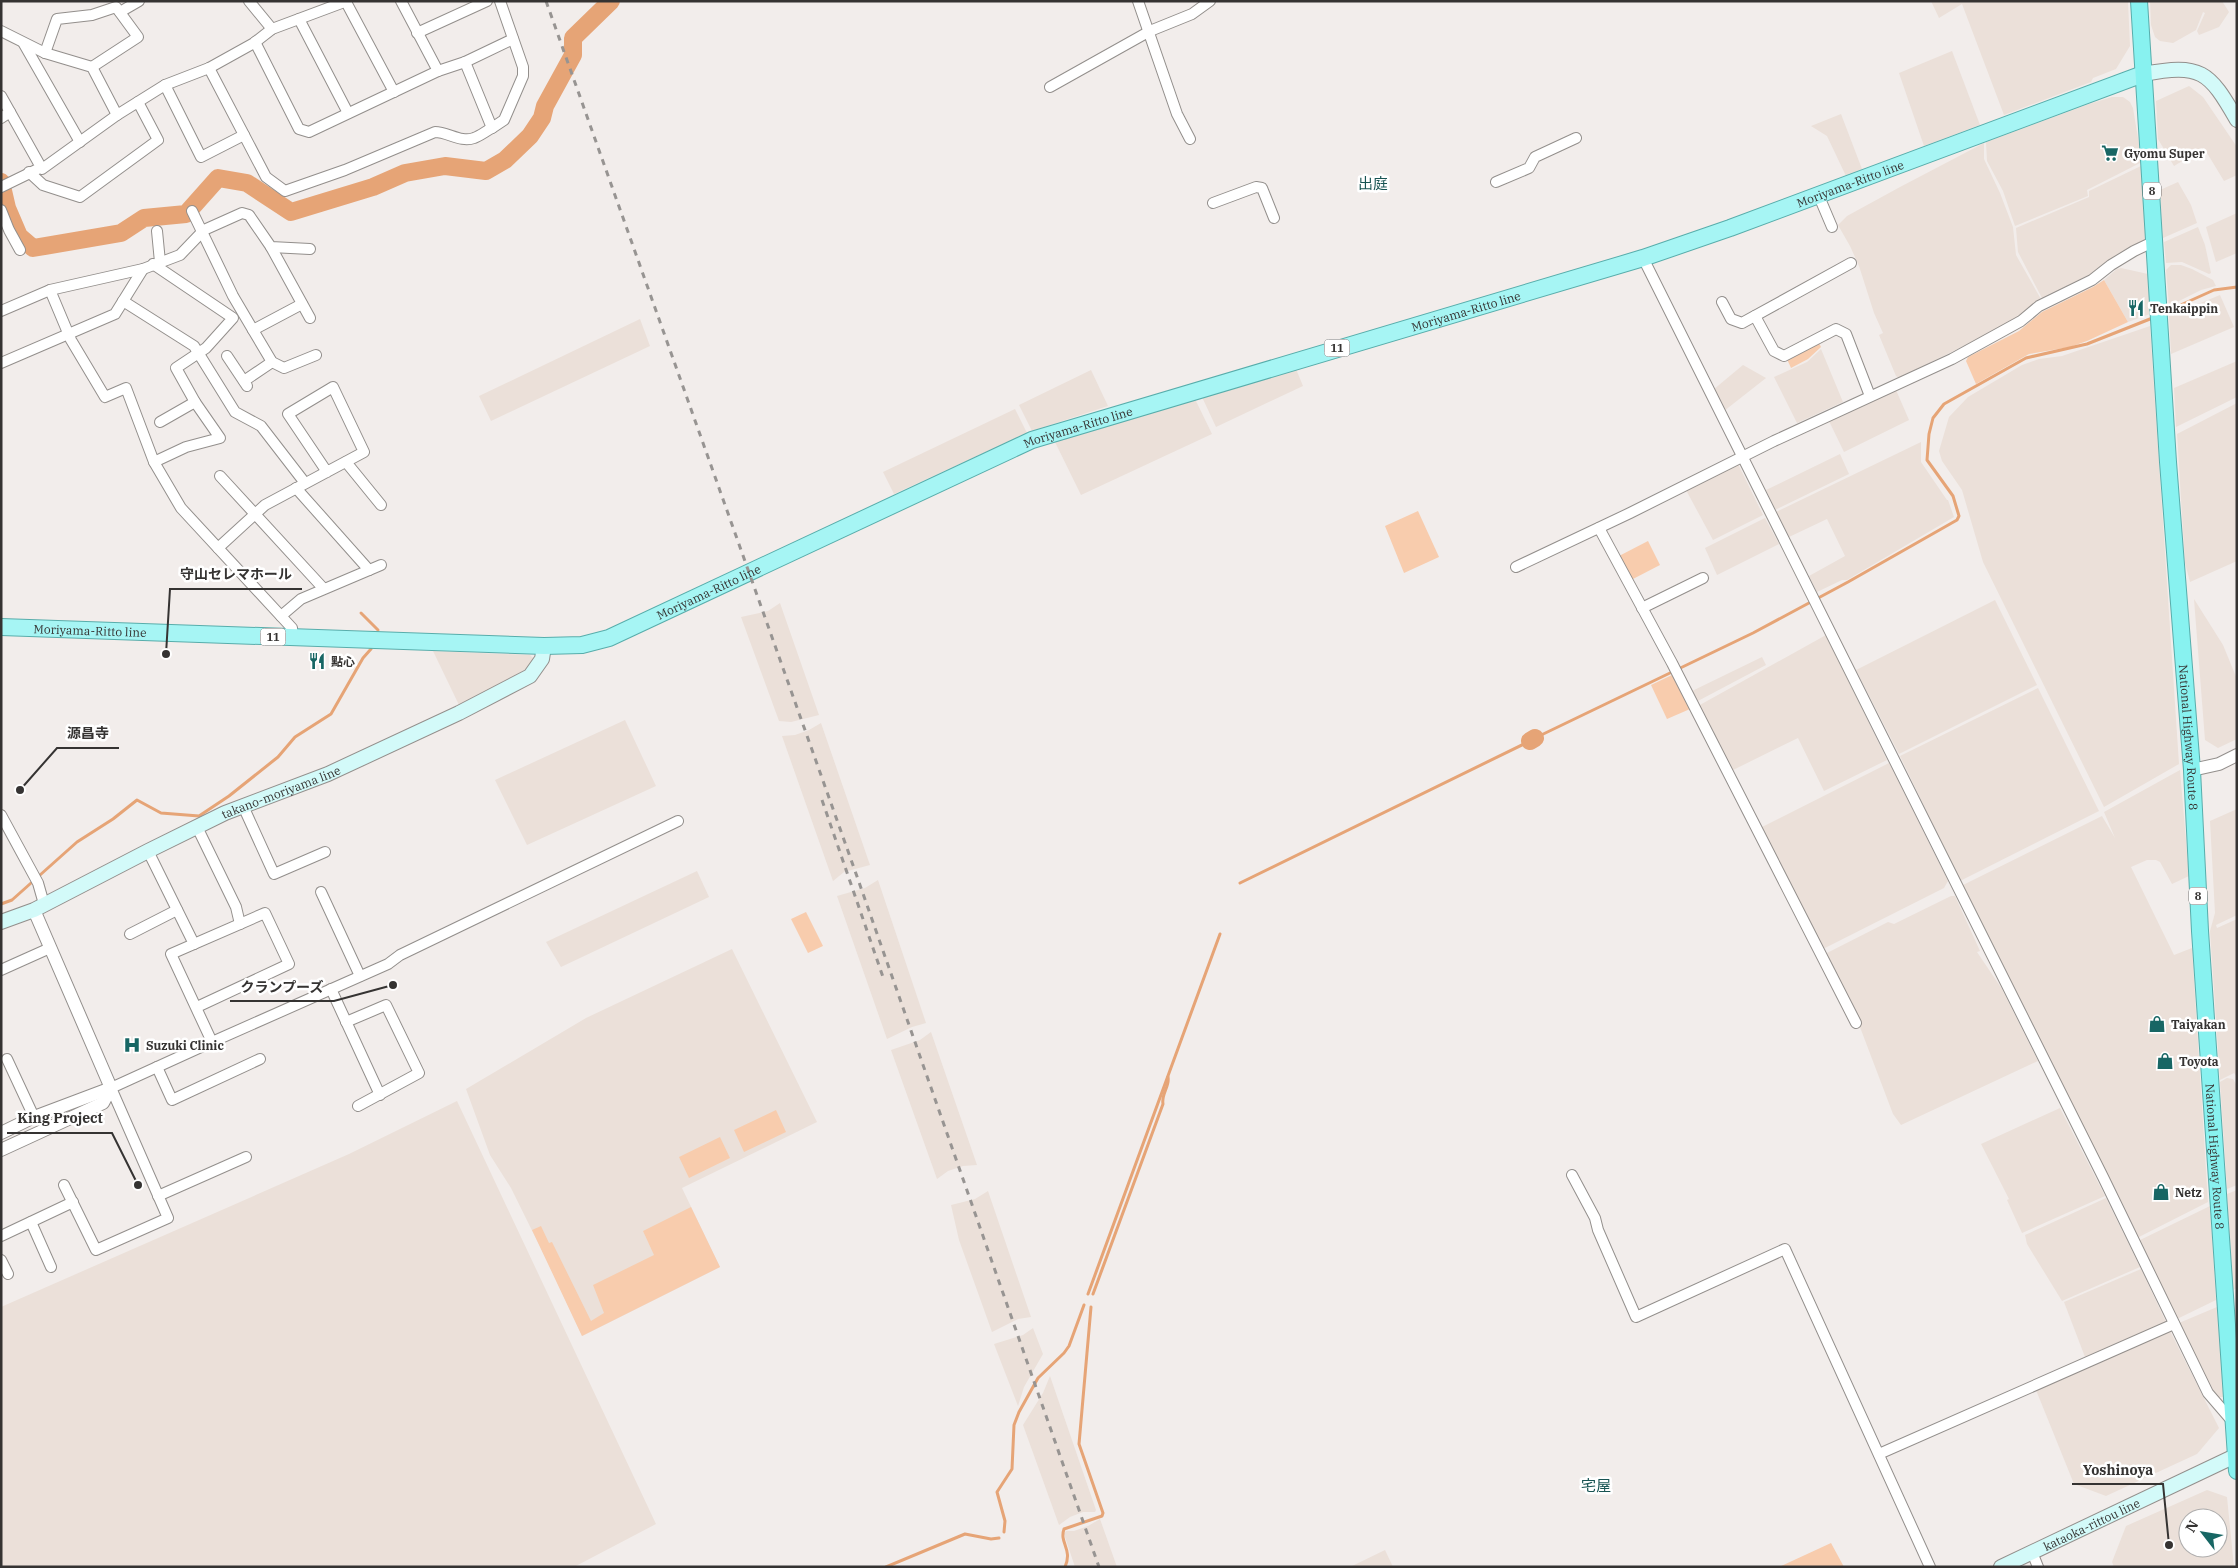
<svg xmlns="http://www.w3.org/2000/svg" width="2238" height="1568" font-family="'IBM Plex Serif','Noto Sans JP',serif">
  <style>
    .built { fill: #ebe0d9; fill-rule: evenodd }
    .green { fill: #f8ccad }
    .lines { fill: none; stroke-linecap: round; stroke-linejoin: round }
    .stream { stroke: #e6a476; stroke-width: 3 }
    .river { stroke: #e6a476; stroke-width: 18 }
    .minor-casing { stroke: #938f8c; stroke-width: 12 }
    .tertiary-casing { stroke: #938f8c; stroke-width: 14 }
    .secondary-casing { stroke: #938f8c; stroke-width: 16 }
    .primary-casing { stroke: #58adab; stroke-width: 18 }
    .trunk-casing { stroke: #58adab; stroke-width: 18 }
    .minor { stroke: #fff; stroke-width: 10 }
    .tertiary { stroke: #fff; stroke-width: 12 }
    .secondary { stroke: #d3faf9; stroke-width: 14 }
    .primary { stroke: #a6f5f4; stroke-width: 16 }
    .trunk { stroke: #88f2f0; stroke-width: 16 }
    .rail { stroke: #979492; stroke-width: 3; stroke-dasharray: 6 6; stroke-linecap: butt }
    .labels { text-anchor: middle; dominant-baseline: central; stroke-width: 5; stroke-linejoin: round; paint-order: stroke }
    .shield { fill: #fff; stroke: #727070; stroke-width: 1 }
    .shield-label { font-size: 11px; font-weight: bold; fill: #353332 }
    .poi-label { font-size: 12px; font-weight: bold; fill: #353332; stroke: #fff; text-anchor: start }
    .street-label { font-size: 12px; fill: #353332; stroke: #fff }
    .quarter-label { font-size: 15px; fill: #185453; stroke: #fff }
    .leader { fill: none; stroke: #353332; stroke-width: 2 }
    .callout-dot { fill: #353332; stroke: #fff; stroke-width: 2 }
    .callout-label { font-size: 14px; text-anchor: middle; font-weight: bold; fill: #353332; stroke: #fff; stroke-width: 5; stroke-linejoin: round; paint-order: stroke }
  </style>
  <rect width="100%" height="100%" fill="#f2edeb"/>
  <g class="built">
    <path d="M1931 1H2128L2130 46 2116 69 2093 78 2091 82 2004 115 1962 4 1939 18Z"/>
    <path d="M2150 1H2222L2229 12 2219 27 2199 35 2197 31 2205 13 2203 12 2196 30 2173 43 2160 41 2155 37 2151 25Z"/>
    <path d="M1952 51 1980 125 1924 146 1899 73Z"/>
    <path d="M2189 86 2203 97 2237 147V175L2224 181 2204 148 2174 166 2158 139 2156 101Z"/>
    <path d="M2112 97H2123L2130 102 2133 108 2142 162 2087 190 2088 196 2015 226 2003 191 1987 161 1986 142 2089 104Z"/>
    <path d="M1841 114 1862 169 1846 176 1827 136 1811 126Z"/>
    <path d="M1984 143V159L2000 193 2013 227 2016 255 2042 301 2002 327 1899 378 1896 376 1879 335 1883 333 1874 313 1859 266 1850 246 1838 225 1847 216 1900 187Z"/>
    <path d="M2143 165 2149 240 2089 278 2043 300 2018 252 2016 228 2089 197V191Z"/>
    <path d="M2178 182 2191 205 2197 223 2163 238 2160 190Z"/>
    <path d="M2237 213V253L2216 262 2206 227Z"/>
    <path d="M2198 227 2205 245 2211 273 2209 274 2182 262 2166 263 2164 242Z"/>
    <path d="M2171 265H2181L2192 269 2213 280 2216 286 2201 290 2169 306 2166 270Z"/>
    <path d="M2121 268 2148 274 2150 314 2128 322 2104 280 2117 269Z"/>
    <path d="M2220 295 2234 327 2171 354 2169 316Z"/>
    <path d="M640 319 650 346 491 421 479 396Z"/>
    <path d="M2150 326 2179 764 2104 807 1983 562 1962 490 1942 461 1939 451 1949 417 1968 397 2022 365 2039 359 2062 356Z"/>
    <path d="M1821 349 1843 402 1797 423 1774 377 1807 362Z"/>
    <path d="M2237 361V397L2176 427 2174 388Z"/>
    <path d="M1743 365 1766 378 1724 411 1713 390Z"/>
    <path d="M1296 369 1303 386 1216 427 1202 397Z"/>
    <path d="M1091 370 1108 406 1032 431 1019 405Z"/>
    <path d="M1896 390 1909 420 1844 452 1829 421Z"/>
    <path d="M1195 399 1212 434 1081 495 1055 442Z"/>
    <path d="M2237 403V561L2190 582 2185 563 2177 434Z"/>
    <path d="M1015 409 1027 433 894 494 883 472Z"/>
    <path d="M1921 442V462L1947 500H1948L1954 517 1847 580H1842L1817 592 1809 576 1845 556 1827 519 1789 537 1776 512Z"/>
    <path d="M1840 454 1849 474 1775 510 1766 490Z"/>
    <path d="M1738 464 1763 515 1713 540 1686 490Z"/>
    <path d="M1765 518 1779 544 1717 575 1705 548Z"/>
    <path d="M2194 599 2223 645 2237 679V739L2218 748 2205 740Z"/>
    <path d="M1995 600 2037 685 1899 754 1856 670Z"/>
    <path d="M780 603 819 715 791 722 779 721 741 617 768 611Z"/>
    <path d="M1826 635 1887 760 1824 791 1798 738 1731 771 1698 706Z"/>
    <path d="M433 651 530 655 535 660 530 668 459 705Z"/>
    <path d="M1762 657 1766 665 1696 702 1690 692Z"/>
    <path d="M2038 688 2099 811 1960 881 1900 756Z"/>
    <path d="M625 720 656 786 527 845 495 780Z"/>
    <path d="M821 723 870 865 844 872 833 881 782 736 795 735 809 730Z"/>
    <path d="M1889 763 1948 881 1944 888 1823 949 1760 828Z"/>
    <path d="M2180 770 2189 876 2172 884 2160 862 2156 860H2147L2131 867 2174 955 2192 948 2208 1202 2137 1238 2092 1143 1963 885 2102 816 2115 838 2104 812Z"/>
    <path d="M2237 809V915L2216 925 2217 928 2237 919V1077L2234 1073 2220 1080 2210 931 2215 913 2210 821Z"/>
    <path d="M697 871 709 897 561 967 546 942Z"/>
    <path d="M878 880 926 1023 912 1027 887 1039 837 896 865 888Z"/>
    <path d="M1951 896H1955L1980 951 1977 952 2002 989 2038 1061 1901 1125 1893 1114 1855 1014 1825 954 1888 922 1894 924Z"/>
    <path d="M732 949 817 1122 682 1188 720 1267 582 1336 552 1271 511 1188 490 1155 466 1089 586 1018Z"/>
    <path d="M931 1032 977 1165 963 1166 948 1171 937 1179 891 1050 920 1040Z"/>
    <path d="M2227 1078 2233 1079 2237 1086V1185L2227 1189 2220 1082Z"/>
    <path d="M457 1101 656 1524 574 1567H1V1307L349 1154Z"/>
    <path d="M2060 1108 2105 1196 2022 1233 2007 1200 2009 1199 1981 1144Z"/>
    <path d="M2237 1190V1288L2233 1290 2227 1194Z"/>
    <path d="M988 1191 1031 1317 1018 1319 992 1332 959 1240 951 1205 975 1199Z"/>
    <path d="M2106 1198 2140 1267 2062 1301 2027 1244 2025 1235Z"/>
    <path d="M2210 1206 2216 1300 2177 1319 2138 1241Z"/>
    <path d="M2141 1269 2166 1322 2085 1357 2064 1302Z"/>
    <path d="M2217 1307 2224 1397H2215L2179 1323Z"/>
    <path d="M1033 1328 1043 1354 1024 1387 1018 1406 994 1344 1023 1335Z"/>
    <path d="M2170 1331 2219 1428 2197 1454 2106 1496 2074 1484 2036 1390Z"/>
    <path d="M1050 1376 1096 1510 1095 1512H1083L1070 1517 1059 1525 1023 1425 1043 1393Z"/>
    <path d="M2207 1490 2227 1497 2234 1567H2114L2112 1562 2126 1526ZM2188 1518H2218V1548H2188Z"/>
    <path d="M1100 1519 1117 1567H1075L1064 1534 1066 1531H1074L1088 1526Z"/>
    <path d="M1385 1550 1393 1567H1350Z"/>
  </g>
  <g class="green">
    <path d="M2104 280 2128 322 2087 341 2070 347 2029 354 1976 384 1966 361 1968 357 2019 331 2042 312 2093 287Z"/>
    <path d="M1819 343 1821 347 1808 359 1791 368 1787 359Z"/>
    <path d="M1418 511 1439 557 1404 573 1385 526Z"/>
    <path d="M1648 541 1660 565 1631 580 1619 556Z"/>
    <path d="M1672 675 1690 709 1667 719 1651 685Z"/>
    <path d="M806 912 823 946 808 953 791 919Z"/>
    <path d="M776 1110 786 1132 744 1152 734 1130Z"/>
    <path d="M720 1137 730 1158 689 1178 679 1157Z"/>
    <path d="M691 1207 720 1267 582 1336 532 1230 541 1226 549 1243 552 1242 591 1321 604 1313 593 1285 654 1255 643 1231Z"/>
    <path d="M1831 1543 1844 1567H1779Z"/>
  </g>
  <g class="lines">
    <g class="stream">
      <path d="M2165 312 2214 290 2237 287"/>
      <path d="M361 613 378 630"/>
      <path d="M1535 738 1753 633 1848 582 1957 520 1959 516 1953 496 1927 460 1929 434 1933 418 1944 404 2026 358 2087 344 2155 317"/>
      <path d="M1240 883 1530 741"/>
      <path d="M1 904 12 900 77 842 113 819 137 800 161 813 199 816 229 796 278 757 295 737 331 714 363 658 371 649"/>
      <path d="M1088 1294 1220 934"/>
      <path d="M1093 1294 1163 1104C1161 1094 1170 1086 1168 1077"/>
      <path d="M1004 1532 1005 1521 997 1492 1012 1469 1014 1425 1019 1412 1038 1378 1064 1353 1069 1346 1084 1305"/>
      <path d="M886 1567 965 1534 991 1539 999 1538"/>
      <path d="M1065 1567C1073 1549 1059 1543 1064 1529L1102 1516 1103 1513 1079 1444 1091 1307"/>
    </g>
    <g class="river">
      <path d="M1 182 7 208 19 236 33 248 121 233 144 218 186 214 218 178 247 183 291 212 373 187 405 173 445 166 486 171 505 160 530 136 542 118 545 106 573 55V38L611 1"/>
      <path d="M1530 741 1535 738"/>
    </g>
    <g class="minor-casing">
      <g id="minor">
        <path d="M249 1 272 29"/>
        <path d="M401 1 438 71"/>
        <path d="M1138 1 1177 114 1190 139"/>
        <path d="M346 2 394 92"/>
        <path d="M120 12 139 1"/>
        <path d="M299 19 348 113"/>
        <path d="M1 31 45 53 92 67 117 115"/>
        <path d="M417 33 487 1"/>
        <path d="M255 42 299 129 309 132 438 71 465 62 513 39"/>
        <path d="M24 44 80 142"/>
        <path d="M45 53 57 19 92 15 116 7 138 37 92 67"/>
        <path d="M465 62 492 128 504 120 523 76V67L500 1"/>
        <path d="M209 68 266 177 285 191 345 170 435 132C448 132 461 143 474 138 480 136 486 131 492 128"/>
        <path d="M165 85 201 157 244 135"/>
        <path d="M1050 87 1150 31 1192 14 1210 1"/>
        <path d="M1 96 42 169 117 115 165 85 209 68 254 43 272 29 347 1"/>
        <path d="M1 118 10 112"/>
        <path d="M29 172 43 185 80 197 158 140 138 102"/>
        <path d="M1496 182 1529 168 1535 157 1576 138"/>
        <path d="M1 187 36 170"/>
        <path d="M1818 194 1832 227"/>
        <path d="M1213 203 1256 187 1262 188 1274 218"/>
        <path d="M1 210 9 230 20 250"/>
        <path d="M192 211 233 296 253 330 272 362 284 368 316 355"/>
        <path d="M157 231 160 262"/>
        <path d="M271 247 310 318"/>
        <path d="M1643 258 2103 1177 2208 1393 2233 1422"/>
        <path d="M153 264 233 318 206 348 176 368 195 402"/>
        <path d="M50 290 71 340 105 397 126 388 154 462 181 508 292 628 293 637"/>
        <path d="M123 301 194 346 235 412 261 426 305 483"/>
        <path d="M1722 302 1731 319 1742 323 1851 263"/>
        <path d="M1 311 50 290 143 269 180 255 204 230 242 213 249 215 271 247 310 249"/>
        <path d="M1755 316 1774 351 1784 356 1836 329 1846 334 1870 396"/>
        <path d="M253 330 302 304"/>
        <path d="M227 356 247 386"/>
        <path d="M1 363 115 314 143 269"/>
        <path d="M244 381 272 362"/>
        <path d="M154 462 186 447 220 438 195 402 160 422"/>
        <path d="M346 462 381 505"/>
        <path d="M220 476 323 588"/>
        <path d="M296 488 369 570"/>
        <path d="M1599 528 1672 663 1856 1023"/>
        <path d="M218 548 265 505 364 452 333 387 288 414 327 472"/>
        <path d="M1516 567 1630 513 1774 441 1952 359 2021 321 2039 306 2092 280 2111 265 2134 251 2155 241"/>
        <path d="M1642 608 1703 578"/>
        <path d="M281 616 301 599 381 565"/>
        <path d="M243 806 274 874 325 852"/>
        <path d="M1 815 38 883 44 904"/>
        <path d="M197 827 236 907 240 924"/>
        <path d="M148 851 194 944"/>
        <path d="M321 892 360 976"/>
        <path d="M130 934 177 910"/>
        <path d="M1 970 50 948"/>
        <path d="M331 989 380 1095"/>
        <path d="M346 1022 386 1005 419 1073 358 1106"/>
        <path d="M212 1042 388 964 400 955 678 821"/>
        <path d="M7 1059 34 1117"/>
        <path d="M157 1067 172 1100 260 1059"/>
        <path d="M1572 1175 1595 1218 1598 1230 1636 1317 1785 1249 1930 1567"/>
        <path d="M64 1185 96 1250 168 1218 111 1088 212 1042 171 954 265 913 289 964 197 1007"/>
        <path d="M158 1196 246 1157"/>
        <path d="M31 1222 51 1267"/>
        <path d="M1 1236 73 1202"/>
        <path d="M1 1260 8 1274"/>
        <path d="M1879 1454 2174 1324"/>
        <path d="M2032 1552 2038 1567"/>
      </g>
    </g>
    <g class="tertiary-casing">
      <g id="tertiary">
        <path d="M2192 770 2219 764 2237 755"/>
        <path d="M34 910 111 1088"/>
        <path d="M1 1133 34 1117 111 1088"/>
        <path d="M1 1150 103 1103 111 1088"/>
      </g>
    </g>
    <g class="secondary-casing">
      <g id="secondary">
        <path d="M2143 74C2201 63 2209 71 2237 120"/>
        <path id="s1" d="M1 922 34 910 148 851 225 813 328 774 459 713 530 676 542 659 544 646"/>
        <path id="s2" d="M2001 1567 2237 1455"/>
      </g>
    </g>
    <g class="primary-casing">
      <g id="primary">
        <path id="s3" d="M1 627 544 646 582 645 609 638 1032 440 1643 258 1730 228 2143 74"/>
      </g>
    </g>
    <g class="trunk-casing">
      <g id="trunk">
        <path id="s4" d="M2139 1 2168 462 2192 770 2200 931 2237 1471"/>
      </g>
    </g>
    <use href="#minor" class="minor"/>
    <use href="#tertiary" class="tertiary"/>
    <use href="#secondary" class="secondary"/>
    <use href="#primary" class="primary"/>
    <use href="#trunk" class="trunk"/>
    <g class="rail">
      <path d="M546 1 854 868 1099 1567"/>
      <path d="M822 800 884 980"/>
    </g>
  </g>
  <defs>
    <g id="supermarket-bare" transform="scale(1.35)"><path d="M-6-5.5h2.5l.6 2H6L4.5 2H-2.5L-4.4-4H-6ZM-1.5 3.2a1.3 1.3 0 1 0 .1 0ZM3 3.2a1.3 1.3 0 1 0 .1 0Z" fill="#176664" stroke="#fff" stroke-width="2.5" paint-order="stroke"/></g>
    <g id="restaurant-bare" transform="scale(1.35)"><path d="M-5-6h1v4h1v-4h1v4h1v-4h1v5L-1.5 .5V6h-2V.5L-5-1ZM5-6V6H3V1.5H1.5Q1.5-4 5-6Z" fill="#176664" stroke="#fff" stroke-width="2.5" paint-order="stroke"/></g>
    <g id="shop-bare" transform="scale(1.35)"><path d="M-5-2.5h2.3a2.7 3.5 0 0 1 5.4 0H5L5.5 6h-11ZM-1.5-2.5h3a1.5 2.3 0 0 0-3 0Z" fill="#176664" stroke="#fff" stroke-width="2.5" paint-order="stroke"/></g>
    <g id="hospital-bare" transform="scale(1.35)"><path d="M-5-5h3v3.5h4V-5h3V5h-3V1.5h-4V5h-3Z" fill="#176664" stroke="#fff" stroke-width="2.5" paint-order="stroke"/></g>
  </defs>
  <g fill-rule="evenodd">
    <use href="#supermarket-bare" x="2110" y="153"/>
    <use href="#restaurant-bare" x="2136" y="308"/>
    <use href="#restaurant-bare" x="317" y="661"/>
    <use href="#shop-bare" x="2157" y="1024"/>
    <use href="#hospital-bare" x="132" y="1045"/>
    <use href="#shop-bare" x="2165" y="1061"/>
    <use href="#shop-bare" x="2161" y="1192"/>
  </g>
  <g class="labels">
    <g class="shield">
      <rect x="2143" y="182.5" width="18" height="17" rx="4"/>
      <rect x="1324.5" y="339.5" width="25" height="17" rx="4"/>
      <rect x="260.5" y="628.5" width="25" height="17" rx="4"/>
      <rect x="2189" y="887.5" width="18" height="17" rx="4"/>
    </g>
    <g class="shield-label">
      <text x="2152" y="191">8</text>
      <text x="1337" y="348">11</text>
      <text x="273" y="637">11</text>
      <text x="2198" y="896">8</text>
    </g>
    <g class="poi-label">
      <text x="2124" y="153">Gyomu Super</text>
      <text x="2150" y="308">Tenkaippin</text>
      <text x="331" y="661">點心</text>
      <text x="2171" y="1024">Taiyakan</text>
      <text x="146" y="1045">Suzuki Clinic</text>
      <text x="2179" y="1061">Toyota</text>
      <text x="2175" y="1192">Netz</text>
    </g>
    <g class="street-label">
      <text stroke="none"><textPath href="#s3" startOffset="1934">Moriyama-Ritto line</textPath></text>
      <text stroke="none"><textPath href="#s3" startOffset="1529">Moriyama-Ritto line</textPath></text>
      <text stroke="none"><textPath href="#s3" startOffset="1124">Moriyama-Ritto line</textPath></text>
      <text stroke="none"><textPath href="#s3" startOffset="719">Moriyama-Ritto line</textPath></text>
      <text stroke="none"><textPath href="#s3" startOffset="89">Moriyama-Ritto line</textPath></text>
      <text stroke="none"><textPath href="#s4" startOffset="738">National Highway Route 8</textPath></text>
      <text stroke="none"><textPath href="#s1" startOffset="309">takano-moriyama line</textPath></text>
      <text stroke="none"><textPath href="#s4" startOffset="1158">National Highway Route 8</textPath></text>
      <text stroke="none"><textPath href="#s2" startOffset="100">kataoka-rittou line</textPath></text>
    </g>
    <g class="quarter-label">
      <text x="1373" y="183">出庭</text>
      <text x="1596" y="1485">宅屋</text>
    </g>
  </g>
  <path class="leader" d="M166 654L170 589H302M20 790L57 748H119M393 985L334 1001H230M138 1185L112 1133H7M2169 1545L2163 1484H2072"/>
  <g class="callout-dot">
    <circle cx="166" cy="654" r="5"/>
    <circle cx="20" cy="790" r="5"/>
    <circle cx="393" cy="985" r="5"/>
    <circle cx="138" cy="1185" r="5"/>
    <circle cx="2169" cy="1545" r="5"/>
  </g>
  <g class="callout-label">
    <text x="236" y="579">守山セレマホール</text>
    <text x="88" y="738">源昌寺</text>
    <text x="282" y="992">クランプーズ</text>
    <text x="60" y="1123">King Project</text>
    <text x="2118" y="1475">Yoshinoya</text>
  </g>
  <rect width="2238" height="1568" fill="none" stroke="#353332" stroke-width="5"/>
  <g transform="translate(2203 1533) rotate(301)"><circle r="24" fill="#ffffff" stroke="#aeadad"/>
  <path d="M0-4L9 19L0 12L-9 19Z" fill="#176664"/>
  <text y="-8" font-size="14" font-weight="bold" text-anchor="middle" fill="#353332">N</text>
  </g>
</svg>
